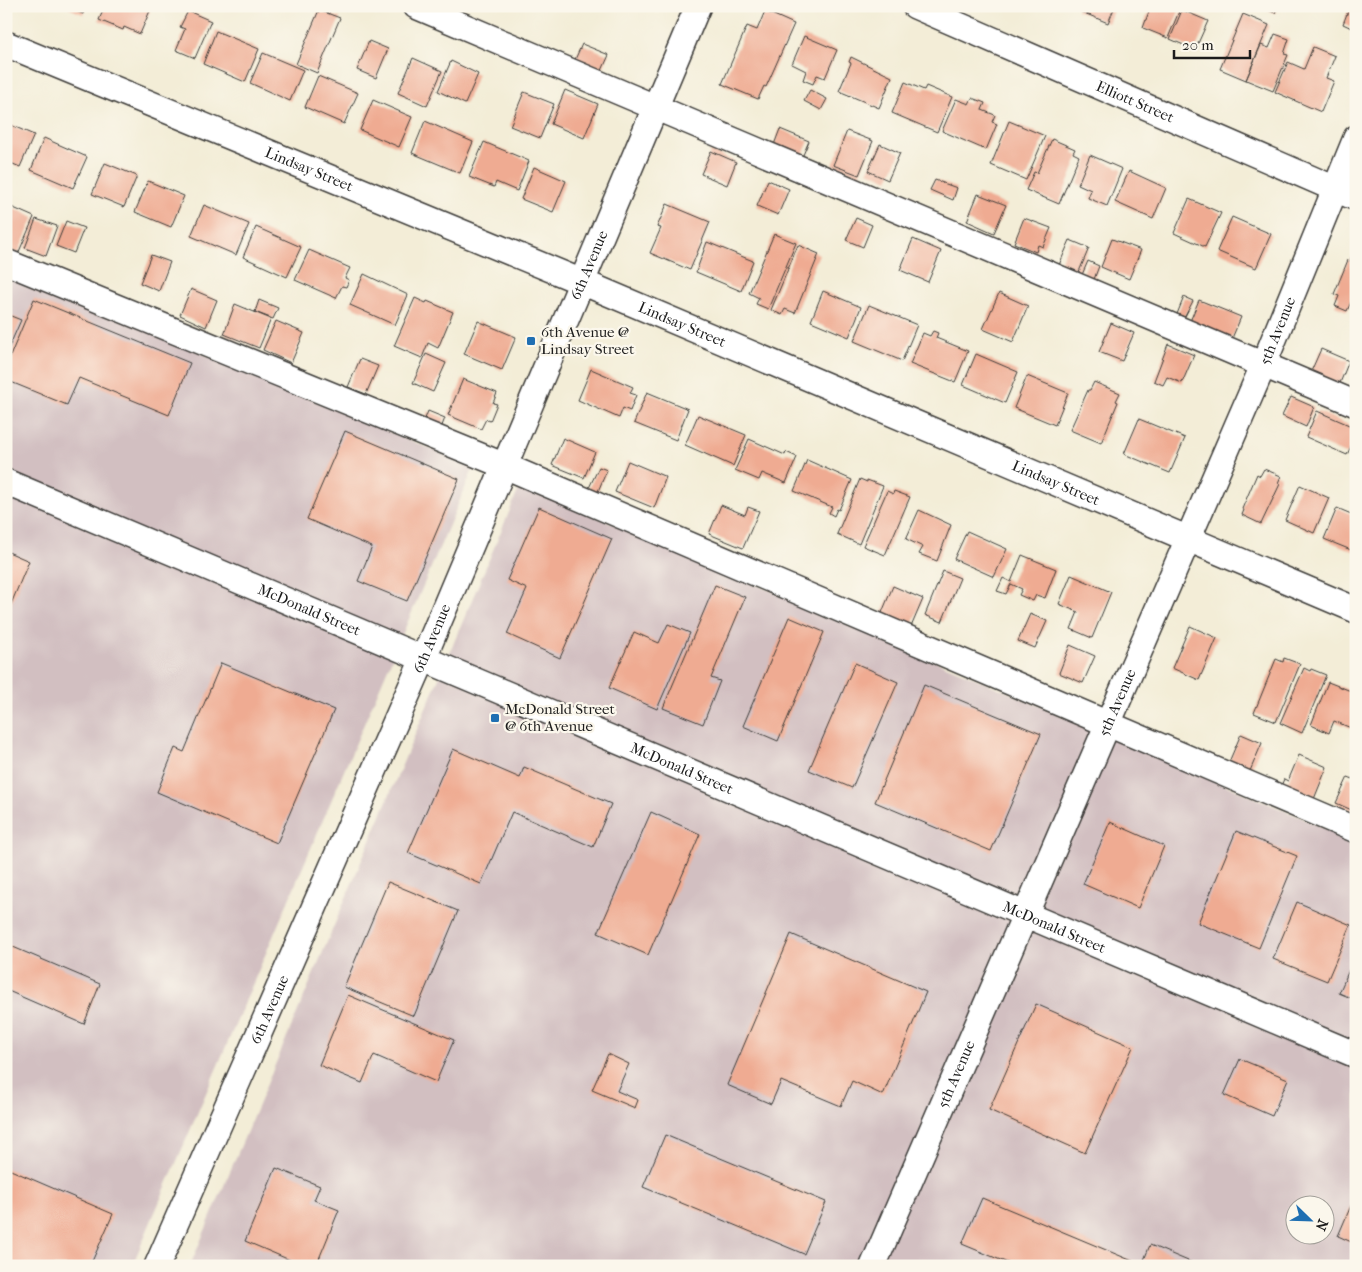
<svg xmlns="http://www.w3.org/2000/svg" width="1362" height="1272" font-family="'IM FELL French Canon',serif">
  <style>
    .industrial { fill: #d2bfc1; fill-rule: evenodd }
    .building { fill: #efab92 }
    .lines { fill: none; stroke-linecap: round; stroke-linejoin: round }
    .minor-casing { stroke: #3c3b38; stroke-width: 28 }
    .minor { stroke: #fff; stroke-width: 25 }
    .poi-dot { fill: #1f6fb2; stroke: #fbf7ec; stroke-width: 2 }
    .labels { text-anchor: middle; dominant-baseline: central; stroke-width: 4.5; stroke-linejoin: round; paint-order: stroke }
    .street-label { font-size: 15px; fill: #1c1c1c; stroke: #fbf7ec }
    .poi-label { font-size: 15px; fill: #1c1c1c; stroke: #fbf7ec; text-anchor: start }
  </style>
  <rect width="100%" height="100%" fill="#fbf7ec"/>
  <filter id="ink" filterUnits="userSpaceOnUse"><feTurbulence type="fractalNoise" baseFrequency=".02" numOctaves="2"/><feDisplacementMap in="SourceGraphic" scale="10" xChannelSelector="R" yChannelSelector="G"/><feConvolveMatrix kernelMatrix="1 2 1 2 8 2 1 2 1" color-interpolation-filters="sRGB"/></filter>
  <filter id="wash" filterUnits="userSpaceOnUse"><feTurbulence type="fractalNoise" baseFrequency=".0096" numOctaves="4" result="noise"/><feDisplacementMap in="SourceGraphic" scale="20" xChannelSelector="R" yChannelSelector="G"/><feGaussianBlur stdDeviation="1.12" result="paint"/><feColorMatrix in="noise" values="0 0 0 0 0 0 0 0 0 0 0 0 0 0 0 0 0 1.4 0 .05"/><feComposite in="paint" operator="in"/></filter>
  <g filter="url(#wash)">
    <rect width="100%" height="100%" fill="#f3edd7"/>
    <g class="industrial">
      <path d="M6 271 474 467 132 1266H6Z"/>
      <path d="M521 484 1356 841V1266H190ZM1294 1204H1324V1234H1294Z"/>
    </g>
    <g id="blocks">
      <g class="building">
        <path d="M64 6H86L83 14Z"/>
        <path d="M105 6H152L140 34 124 27 123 30 99 20Z"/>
        <path d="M1079 6H1115L1108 23 1077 10Z"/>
        <path d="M1151 6H1179L1178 9H1180L1168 38 1143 28Z"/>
        <path d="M1260 6H1278L1275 13Z"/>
        <path d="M1350 6H1356V30L1343 24Z"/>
        <path d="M319 10 340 18 317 73 296 64Z"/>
        <path d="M1182 10 1208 21 1195 50 1170 39Z"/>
        <path d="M188 11 211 21 195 58 176 50 185 29 180 27Z"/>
        <path d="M765 11 794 24 766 87 764 86 758 99 722 84 747 26 757 30Z"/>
        <path d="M1243 14 1269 25 1246 80 1220 69Z"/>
        <path d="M216 31 259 49 245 82 203 64Z"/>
        <path d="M1275 34 1289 39 1284 54 1288 55 1273 91 1246 80 1261 45 1269 48Z"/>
        <path d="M804 36 837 50 825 78 817 75 813 84 803 80 806 71 792 64Z"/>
        <path d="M369 41 388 49 376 78 357 70Z"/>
        <path d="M582 44 609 55 600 75 573 64Z"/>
        <path d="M1313 47 1335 56 1326 78 1334 81 1321 112 1275 92 1288 62 1304 69Z"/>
        <path d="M263 53 303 70 290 101 250 83Z"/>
        <path d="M851 57 892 77 879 108 839 91 851 63 849 62Z"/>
        <path d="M413 58 442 71 427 106 398 93Z"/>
        <path d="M451 61 478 74 465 104 438 91Z"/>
        <path d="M318 76 358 93 344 124 305 107Z"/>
        <path d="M905 82 924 90 926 86 952 97 937 132 892 113Z"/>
        <path d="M565 90 598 104 584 138 551 124Z"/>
        <path d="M810 90 827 99 821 110 804 101Z"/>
        <path d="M524 92 554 104 540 138 510 126Z"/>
        <path d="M972 98 985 103 982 110 995 115 992 122 997 124 986 150 942 131 956 99 969 104Z"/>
        <path d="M373 100 412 117 399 147 360 130Z"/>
        <path d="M425 121 473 142 460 173 412 153Z"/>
        <path d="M1009 121 1045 136 1026 180 991 165Z"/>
        <path d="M6 123 34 135 20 167 6 161Z"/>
        <path d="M780 129 809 141 800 162 772 150Z"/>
        <path d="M847 131 873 141 859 175 833 165Z"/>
        <path d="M44 138 87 157 73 188 31 170Z"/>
        <path d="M1052 139 1075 149 1073 153 1079 156 1059 204 1026 190 1034 172 1037 173Z"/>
        <path d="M484 142 529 161 517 191 496 182 494 187 469 177Z"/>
        <path d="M880 144 900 153 888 180 868 171Z"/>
        <path d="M711 151 736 162 727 185 701 174Z"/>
        <path d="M1090 155 1122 169 1107 206 1088 198 1091 190 1078 184Z"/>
        <path d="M105 163 137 176 124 207 92 194Z"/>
        <path d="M534 167 566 181 553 212 521 199Z"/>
        <path d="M1129 171 1166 188 1153 219 1115 202Z"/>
        <path d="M768 180 789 189 778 215 757 206Z"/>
        <path d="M935 180 957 188 953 200 930 190Z"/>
        <path d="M148 181 184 196 171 227 135 212Z"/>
        <path d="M978 194 1006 205 994 233 967 221Z"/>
        <path d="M1189 199 1221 213 1205 247 1174 233Z"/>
        <path d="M667 204 710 222 690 270 650 253 661 228 657 227Z"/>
        <path d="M204 205 249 224 236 255 191 236Z"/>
        <path d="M9 206 34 217 18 254 6 249V212Z"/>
        <path d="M1232 217 1271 234 1256 268 1217 251Z"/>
        <path d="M856 218 872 225 863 247 846 240Z"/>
        <path d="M1024 218 1051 228 1043 247 1038 245 1036 252 1014 243Z"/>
        <path d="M36 219 57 226 46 256 25 248Z"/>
        <path d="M66 221 84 228 74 253 56 246Z"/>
        <path d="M256 227 301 247 287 277 243 257Z"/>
        <path d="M774 234 796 243 768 309 756 304 759 298 749 293Z"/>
        <path d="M913 239 941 251 928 282 900 270Z"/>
        <path d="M1112 239 1141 250 1129 279 1101 267Z"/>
        <path d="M1070 240 1089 248 1078 274 1059 265Z"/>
        <path d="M707 242 753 261 741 291 696 272Z"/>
        <path d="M798 245 819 254 795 313 785 309 782 315 771 310Z"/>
        <path d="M309 250 350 268 345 278 349 280 346 287 342 286 336 298 295 280Z"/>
        <path d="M151 255 170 262 159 291 140 283Z"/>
        <path d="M1352 255 1356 256V303L1351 302 1347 311 1335 306 1339 296 1334 294 1348 260 1350 261Z"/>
        <path d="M1088 261 1099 266 1093 282 1081 277Z"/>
        <path d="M364 274 408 295 395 325 350 305Z"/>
        <path d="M191 289 217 300 206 327 180 315Z"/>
        <path d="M823 291 861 307 849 337 811 321Z"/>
        <path d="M999 293 1028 306 1013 342 983 329Z"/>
        <path d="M1184 297 1193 301 1182 322 1175 319Z"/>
        <path d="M415 298 426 303 427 301 453 312 438 348 428 343 422 358 394 346Z"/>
        <path d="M34 299 190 363 169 415 79 378 67 405 6 380V366Z"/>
        <path d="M259 300 278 308 273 319 255 312Z"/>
        <path d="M1199 300 1241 317 1230 343 1188 326Z"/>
        <path d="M235 304 271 319 259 348 224 334Z"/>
        <path d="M869 305 917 325 902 361 854 341Z"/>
        <path d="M6 314 21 320 6 354Z"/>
        <path d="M276 321 304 333 291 363 263 350Z"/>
        <path d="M478 321 516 337 502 370 464 354Z"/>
        <path d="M1111 323 1134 333 1122 361 1099 352Z"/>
        <path d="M933 331 938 333 936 338 968 351 955 382 910 364 923 333 930 336Z"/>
        <path d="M1168 344 1194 355 1182 383 1167 377 1163 385 1154 381Z"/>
        <path d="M1321 349 1349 361 1338 388 1309 376Z"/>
        <path d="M426 354 446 363 433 392 413 383Z"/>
        <path d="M976 354 1018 372 1005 403 963 385Z"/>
        <path d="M360 359 378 366 366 394 348 387Z"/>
        <path d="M591 369 633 387 630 393 636 395 630 411 623 408 619 418 578 400Z"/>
        <path d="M1027 376 1068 393 1055 425 1014 408Z"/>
        <path d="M463 379 497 393 493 403 497 404 490 421 486 419 481 429 448 415Z"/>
        <path d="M1094 382 1120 393 1116 401 1118 402 1101 443 1070 430 1088 390H1090Z"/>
        <path d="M647 392 688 409 676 440 634 423Z"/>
        <path d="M1291 397 1314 407 1306 427 1282 416Z"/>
        <path d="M428 411 445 418 440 431 423 424Z"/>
        <path d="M1317 411 1356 428V435L1347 455 1306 437Z"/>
        <path d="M698 415 746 435 733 466 685 445Z"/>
        <path d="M1139 419 1185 438 1170 473 1124 454Z"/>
        <path d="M345 431 459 479 407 601 358 581 372 547 307 519Z"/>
        <path d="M563 438 595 452 584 478 552 465Z"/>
        <path d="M749 439 785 455 786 452 797 457 786 483 762 473 759 480 735 470Z"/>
        <path d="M807 460 852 480 839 510 837 509 834 516 829 513 832 507 794 491Z"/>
        <path d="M628 461 666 477 654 508 615 492Z"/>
        <path d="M599 467 607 470 596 496 587 492Z"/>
        <path d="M1264 469 1281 476 1278 483 1280 484 1261 524 1242 515 1244 510 1242 509 1257 474 1260 476Z"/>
        <path d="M860 479 867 482V480L883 486 859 544 837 534Z"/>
        <path d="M1300 485 1329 498 1314 533 1285 520Z"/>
        <path d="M887 491 893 494 894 491 910 497 885 555 863 546Z"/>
        <path d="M721 505 745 515 748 507 759 511 743 548 709 534Z"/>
        <path d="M539 507 612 539 560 658 507 634 527 589 507 580Z"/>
        <path d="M1337 508 1356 516V552L1324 539Z"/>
        <path d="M919 510 951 525 937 561 919 554 923 547 906 539Z"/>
        <path d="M967 531 1007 549 994 577 954 559Z"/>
        <path d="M6 551 29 561 6 616Z"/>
        <path d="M1022 555 1056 569 1045 598 1036 595 1033 601 1019 595 1022 589 1011 584 1006 594 997 591 1003 578 1011 582Z"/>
        <path d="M943 571 960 578 942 622 925 615Z"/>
        <path d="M1071 575 1111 592 1092 638 1071 629 1078 612 1059 604Z"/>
        <path d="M715 585 745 597 711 678 720 681 703 724 663 708Z"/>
        <path d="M893 586 923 599 911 627 881 615Z"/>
        <path d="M1030 614 1047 621 1035 648 1018 641Z"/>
        <path d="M789 617 824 632 778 741 743 726Z"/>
        <path d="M668 624 690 633 657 709 609 688 634 632 659 643Z"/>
        <path d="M1190 626 1217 638 1199 680 1172 668Z"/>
        <path d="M1070 645 1095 656 1083 683 1059 673Z"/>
        <path d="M1284 658 1300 664 1276 722 1254 713 1276 659 1283 662Z"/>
        <path d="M221 663 334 710 277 843 157 792 175 748 184 752Z"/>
        <path d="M855 663 898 682 852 788 809 770Z"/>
        <path d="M1304 668 1310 671 1311 669 1326 675 1302 733 1280 723Z"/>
        <path d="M1328 682 1356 693V730L1334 721 1329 733 1311 725Z"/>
        <path d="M924 685 1041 734 991 851 875 802Z"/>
        <path d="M1241 734 1262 743 1250 771 1229 762Z"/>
        <path d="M453 749 520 778 524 767 611 804 593 847 512 812 481 884 408 853Z"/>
        <path d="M1299 755 1327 767 1314 799 1280 788 1284 779 1288 781Z"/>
        <path d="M1348 777 1356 780V812L1336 803Z"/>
        <path d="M651 812 700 834 648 955 598 933Z"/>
        <path d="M1110 822 1164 846 1138 908 1083 884Z"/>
        <path d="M1236 831 1297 856 1259 948 1198 923Z"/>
        <path d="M388 882 458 911 414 1016 344 987Z"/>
        <path d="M1297 902 1351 925 1327 981 1273 959Z"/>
        <path d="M791 934 926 992 883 1095 852 1081 841 1106 781 1081 771 1104 727 1085Z"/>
        <path d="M6 944 100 984 84 1024 6 990Z"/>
        <path d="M1356 954V1000L1339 993Z"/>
        <path d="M348 995 454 1040 436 1082 374 1055 362 1083 319 1065Z"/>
        <path d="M1036 1004 1133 1047 1085 1153 989 1110Z"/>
        <path d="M608 1054 629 1064 617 1091 638 1100 635 1108 592 1090Z"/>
        <path d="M1240 1059 1288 1079 1272 1116 1224 1095Z"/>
        <path d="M665 1135 826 1202 804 1254 643 1187Z"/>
        <path d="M6 1168 113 1214 90 1266H6Z"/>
        <path d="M276 1168 320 1186 314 1200 339 1210 316 1266H304L245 1241Z"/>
        <path d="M1356 1194V1244L1338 1236Z"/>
        <path d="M982 1198 1142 1265 1150 1245 1200 1266H1015L962 1244Z"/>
      </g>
    </g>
  </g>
  <g filter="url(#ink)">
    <use href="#blocks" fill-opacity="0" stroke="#3c3b38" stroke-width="1"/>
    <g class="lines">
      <g class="minor-casing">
        <g id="minor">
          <path d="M416 6 1356 404"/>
          <path id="s1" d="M915 6 1356 198"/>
          <path id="s2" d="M6 44 582 282 1356 610"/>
          <path d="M6 262 505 466 1356 830"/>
          <path id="s3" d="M6 482C457 671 905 865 1356 1055"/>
          <path id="s4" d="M157 1266 424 657 698 6"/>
          <path id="s5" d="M873 1266 1263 366 1356 138"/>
        </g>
      </g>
      <use href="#minor" class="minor"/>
    </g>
  </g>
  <g class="poi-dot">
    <rect x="526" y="336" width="10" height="10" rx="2.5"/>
    <rect x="490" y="713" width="10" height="10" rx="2.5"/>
  </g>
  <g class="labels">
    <g class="street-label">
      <text stroke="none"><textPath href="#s1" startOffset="240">Elliott Street</textPath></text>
      <text stroke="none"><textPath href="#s2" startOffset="328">Lindsay Street</textPath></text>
      <text stroke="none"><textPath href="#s4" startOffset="1090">6th Avenue</textPath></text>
      <text stroke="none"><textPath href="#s2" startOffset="732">Lindsay Street</textPath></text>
      <text stroke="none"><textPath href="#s5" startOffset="1019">5th Avenue</textPath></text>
      <text stroke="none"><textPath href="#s2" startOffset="1138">Lindsay Street</textPath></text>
      <text stroke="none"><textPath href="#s3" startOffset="329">McDonald Street</textPath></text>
      <text stroke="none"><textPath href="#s4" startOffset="685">6th Avenue</textPath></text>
      <text stroke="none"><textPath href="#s5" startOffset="614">5th Avenue</textPath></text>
      <text stroke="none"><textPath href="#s3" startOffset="734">McDonald Street</textPath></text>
      <text stroke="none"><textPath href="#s3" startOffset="1139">McDonald Street</textPath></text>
      <text stroke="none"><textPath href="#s4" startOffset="280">6th Avenue</textPath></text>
      <text stroke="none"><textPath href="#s5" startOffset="209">5th Avenue</textPath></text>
    </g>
    <g class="poi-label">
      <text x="541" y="332">6th Avenue @<tspan x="541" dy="17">Lindsay Street</tspan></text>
      <text x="505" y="709">McDonald Street<tspan x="505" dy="17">@ 6th Avenue</tspan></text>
    </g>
  </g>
  <rect width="1362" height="1272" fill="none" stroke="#fbf7ec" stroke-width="25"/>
  <g transform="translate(1310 1220) rotate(113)"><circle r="24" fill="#fbf7ec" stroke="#a29f99"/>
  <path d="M0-4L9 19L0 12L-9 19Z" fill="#1f6fb2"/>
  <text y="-8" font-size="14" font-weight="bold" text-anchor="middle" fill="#1c1c1c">N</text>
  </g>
  <path d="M1174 50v8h76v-8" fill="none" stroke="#1c1c1c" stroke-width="2.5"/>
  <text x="1182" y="50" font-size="15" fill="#1c1c1c" stroke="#fbf7ec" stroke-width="4" paint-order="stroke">20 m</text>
</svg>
